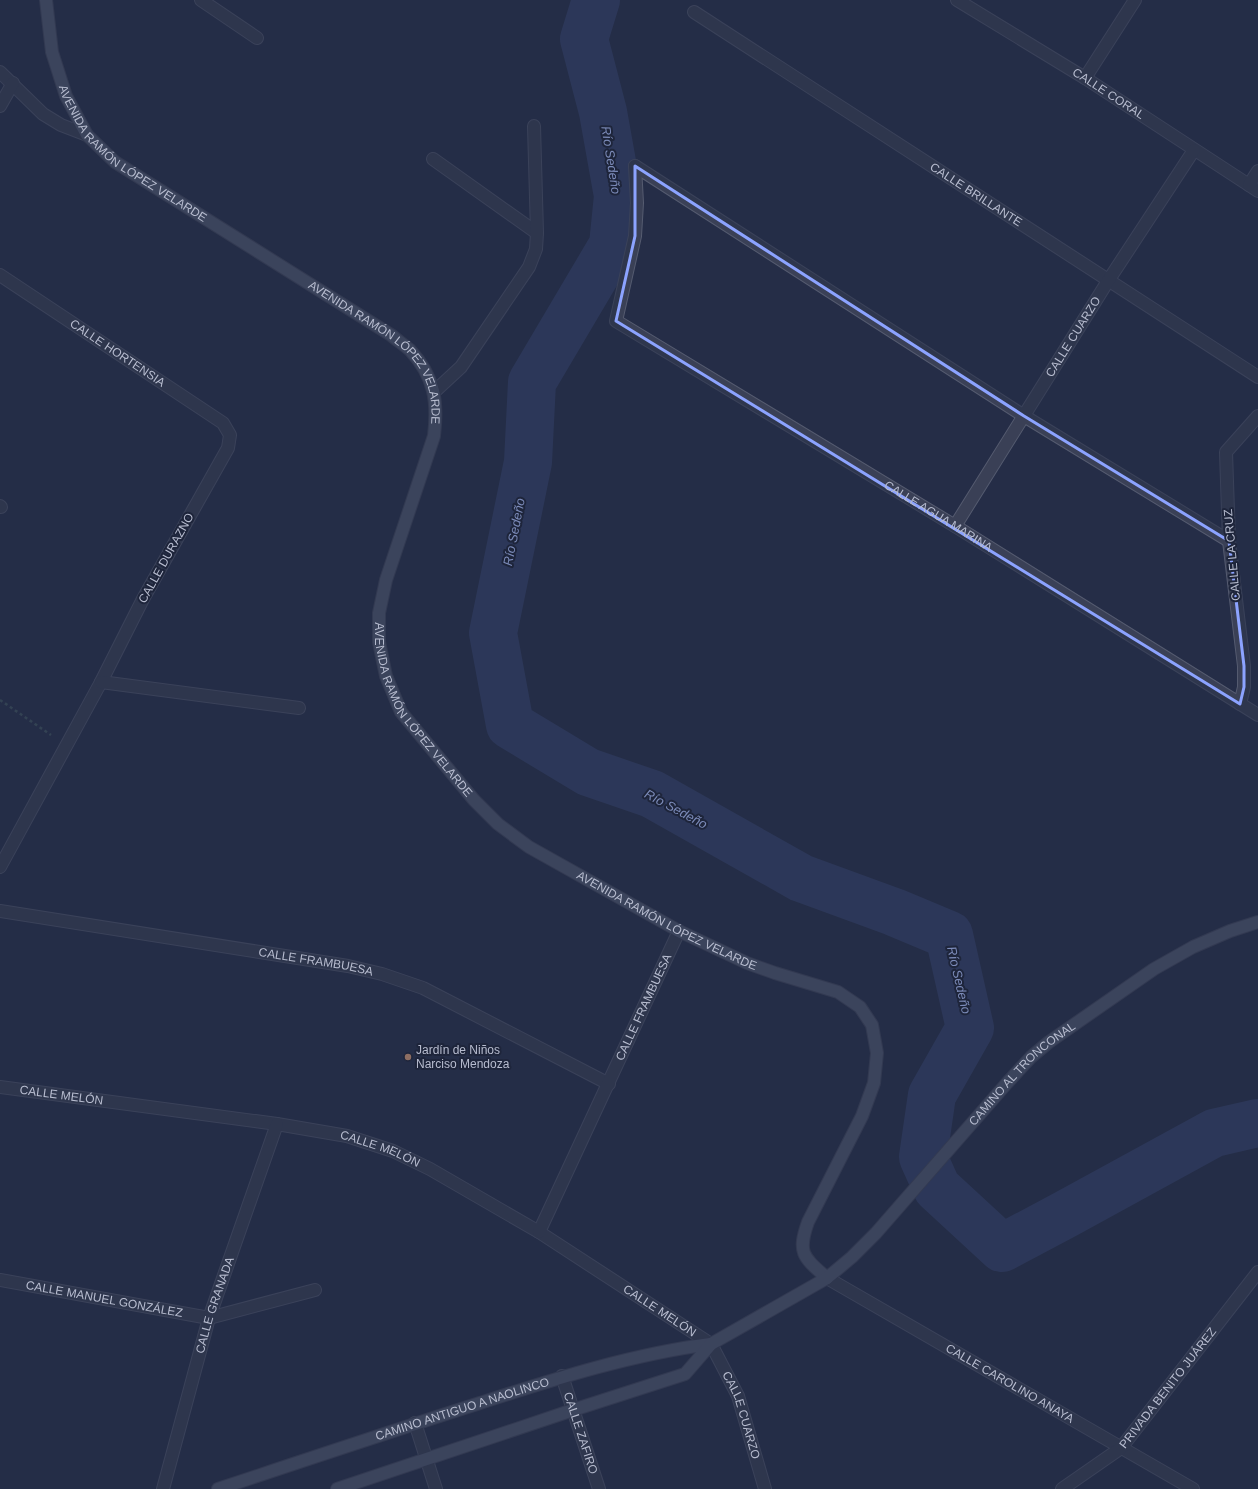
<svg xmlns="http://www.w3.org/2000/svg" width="1258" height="1489" font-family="Arial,sans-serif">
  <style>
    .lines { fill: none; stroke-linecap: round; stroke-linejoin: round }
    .river { stroke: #36446f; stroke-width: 48 }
    .minor-casing { stroke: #555b70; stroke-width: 14 }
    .major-casing { stroke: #43495f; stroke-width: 14 }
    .path { stroke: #455b63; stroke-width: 2.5; stroke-dasharray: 3 3; stroke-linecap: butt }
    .minor { stroke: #3a4056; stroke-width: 12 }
    .major { stroke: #585f76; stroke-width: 12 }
    .marked { fill: none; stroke: #8ca3ff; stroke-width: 3; stroke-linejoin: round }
    .education-dot { fill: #8d6e63; stroke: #1e253b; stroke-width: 1.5 }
    .labels { text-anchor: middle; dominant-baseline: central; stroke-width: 4; stroke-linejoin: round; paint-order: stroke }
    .street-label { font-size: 12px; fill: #b7bccf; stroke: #1e253b }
    .poi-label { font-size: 12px; fill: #b7bccf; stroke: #1e253b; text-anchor: start }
    .water-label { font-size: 13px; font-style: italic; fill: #7c8bb9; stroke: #1e253b }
  </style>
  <rect width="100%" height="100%" fill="#252d47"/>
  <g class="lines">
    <path class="river" d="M596 0 584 39 603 112 618 196 613 245 532 382 528 462 493 633 510 725 588 772 652 794 801 878 894 912 949 935 970 1028 932 1095 923 1157 937 1188 1002 1248 1066 1214 1214 1133 1258 1123"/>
    <g class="minor-casing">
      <g id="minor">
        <path d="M201 0 257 38"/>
        <path id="s1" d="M957 0 1085 78 1258 191"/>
        <path id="s2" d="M694 12 1258 377"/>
        <path d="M0 72 43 114 61 125 87 135"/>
        <path d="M1085 78 1135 0"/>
        <path d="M0 106 13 83"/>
        <path d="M433 159 537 233"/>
        <path id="s3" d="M635 166 637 203 635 236 616 321 955 526 1258 715"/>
        <path d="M635 166 1024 416 1229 541"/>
        <path d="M1249 185 1258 171"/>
        <path id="s4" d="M0 275 223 423 230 435 228 448 143 599 101 682 0 867"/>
        <path d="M434 392 461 367 529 267 536 249 537 233 534 126"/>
        <path d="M0 506 1 507"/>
        <path id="s5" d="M955 526 1108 281 1194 150"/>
        <path d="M101 682 299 708"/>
        <path d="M1240 704 1244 687V666L1229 541 1226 452 1258 416"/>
        <path id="s6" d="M0 911 348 966 382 974 423 988 609 1084"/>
        <path id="s7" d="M0 1087 277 1124 347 1136 393 1151 430 1169 539 1232 711 1344 738 1396 765 1489"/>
        <path id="s8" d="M539 1232 679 931"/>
        <path id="s9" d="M827 1278 1193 1489"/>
        <path id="s10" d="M0 1280 209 1318 315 1290"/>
        <path id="s11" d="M562 1376 599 1489"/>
        <path d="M415 1423 436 1489"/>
        <path id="s12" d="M163 1489 209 1318 277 1124"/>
        <path id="s13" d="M1062 1489 1121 1448 1258 1272"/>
      </g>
    </g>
    <g class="major-casing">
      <g id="major">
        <path id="s14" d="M46 0 52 52 66 96 87 135 115 162 391 335C397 340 404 345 410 350 435 377 438 402 434 436L386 580 379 613V642L386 676 401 712 474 800 498 824 529 847 679 931 747 963 775 973 838 992 860 1007 872 1025 877 1053 874 1083 862 1116 808 1222C797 1253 803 1257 827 1278"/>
        <path id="s15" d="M218 1489C305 1460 392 1431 480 1403 555 1379 632 1354 711 1344"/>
        <path id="s16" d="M337 1489 573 1410 685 1374 711 1344 827 1278 852 1257 876 1233 1007 1083 1031 1057 1049 1042 1154 969 1193 947 1230 931 1258 922"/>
      </g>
    </g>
    <path class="path" d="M0 700 51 735"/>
    <use href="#minor" class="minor"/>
    <use href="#major" class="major"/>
  </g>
  <path d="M0 0H1258V1489H0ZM635 166 1024 416 1229 541 1244 666V687L1240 704 616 321 635 236Z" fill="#252d47" fill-opacity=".55" fill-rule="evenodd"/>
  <path class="marked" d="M635 166 1024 416 1229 541 1244 666V687L1240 704 616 321 635 236Z"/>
  <circle class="education-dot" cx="408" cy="1057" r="4"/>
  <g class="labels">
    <g class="street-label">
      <text stroke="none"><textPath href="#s1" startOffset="178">CALLE CORAL</textPath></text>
      <text stroke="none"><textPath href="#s14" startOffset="188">AVENIDA RAMÓN LÓPEZ VELARDE</textPath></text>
      <text stroke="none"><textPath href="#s2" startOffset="336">CALLE BRILLANTE</textPath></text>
      <text stroke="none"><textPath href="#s5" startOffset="223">CALLE CUARZO</textPath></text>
      <text stroke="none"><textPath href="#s4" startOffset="141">CALLE HORTENSIA</textPath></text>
      <text stroke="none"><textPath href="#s14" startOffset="512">AVENIDA RAMÓN LÓPEZ VELARDE</textPath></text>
      <text stroke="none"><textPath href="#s3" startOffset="534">CALLE AGUA MARINA</textPath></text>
      <text transform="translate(1232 555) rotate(-95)">CALLE LA CRUZ</text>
      <text transform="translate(166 558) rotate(-61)">CALLE DURAZNO</text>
      <text stroke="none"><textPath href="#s14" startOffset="920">AVENIDA RAMÓN LÓPEZ VELARDE</textPath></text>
      <text stroke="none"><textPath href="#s14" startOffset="1256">AVENIDA RAMÓN LÓPEZ VELARDE</textPath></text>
      <text stroke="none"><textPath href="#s6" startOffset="320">CALLE FRAMBUESA</textPath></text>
      <text stroke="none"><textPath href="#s8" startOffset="248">CALLE FRAMBUESA</textPath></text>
      <text stroke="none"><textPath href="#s16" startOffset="823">CAMINO AL TRONCONAL</textPath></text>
      <text stroke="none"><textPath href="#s7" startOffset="62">CALLE MELÓN</textPath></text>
      <text stroke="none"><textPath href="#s7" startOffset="386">CALLE MELÓN</textPath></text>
      <text stroke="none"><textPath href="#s10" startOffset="106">CALLE MANUEL GONZÁLEZ</textPath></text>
      <text stroke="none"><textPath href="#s12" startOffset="191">CALLE GRANADA</textPath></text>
      <text stroke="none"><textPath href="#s7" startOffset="710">CALLE MELÓN</textPath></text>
      <text stroke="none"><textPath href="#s9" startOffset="211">CALLE CAROLINO ANAYA</textPath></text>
      <text stroke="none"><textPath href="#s13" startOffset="148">PRIVADA BENITO JUÁREZ</textPath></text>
      <text stroke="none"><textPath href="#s15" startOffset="257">CAMINO ANTIGUO A NAOLINCO</textPath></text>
      <text stroke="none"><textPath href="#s7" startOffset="849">CALLE CUARZO</textPath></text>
      <text stroke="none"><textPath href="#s11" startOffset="60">CALLE ZAFIRO</textPath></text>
    </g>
    <g class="poi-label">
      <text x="416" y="1050">Jardín de Niños<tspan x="416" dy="14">Narciso Mendoza</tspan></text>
    </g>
    <g class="water-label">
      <text transform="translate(611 160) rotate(81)">Río Sedeño</text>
      <text transform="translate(514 532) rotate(-79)">Río Sedeño</text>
      <text transform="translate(676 809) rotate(28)">Río Sedeño</text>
      <text transform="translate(959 980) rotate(77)">Río Sedeño</text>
    </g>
  </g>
</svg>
